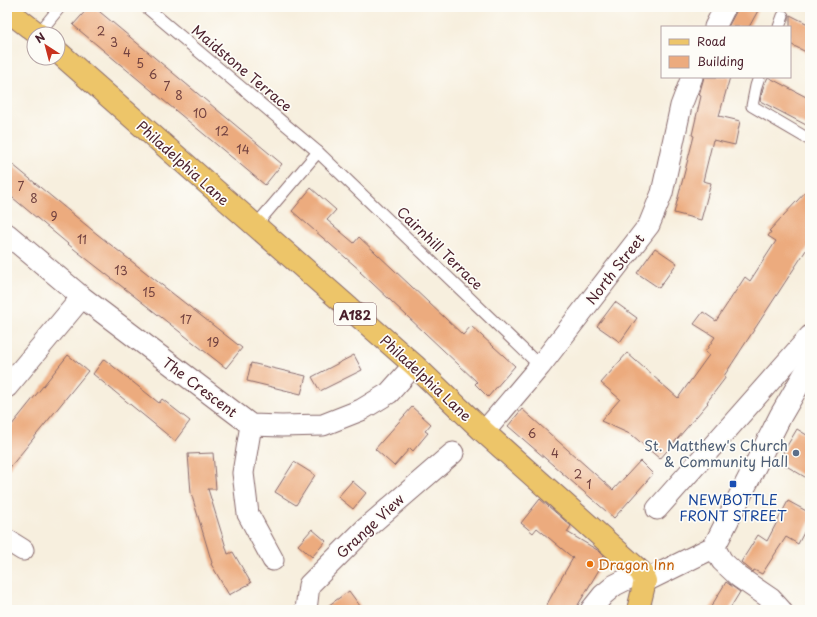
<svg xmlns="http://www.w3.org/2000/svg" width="817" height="617" font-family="'Playpen Sans',sans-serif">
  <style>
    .building { fill: #ecab7e }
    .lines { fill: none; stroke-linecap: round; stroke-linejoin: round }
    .service-casing { stroke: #87686a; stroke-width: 13 }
    .minor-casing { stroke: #87686a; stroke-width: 23 }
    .tertiary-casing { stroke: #87686a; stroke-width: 24 }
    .primary-casing { stroke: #87686a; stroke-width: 24 }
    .service { stroke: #fff; stroke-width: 11 }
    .minor { stroke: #fff; stroke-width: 21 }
    .tertiary { stroke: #fff; stroke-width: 22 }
    .primary { stroke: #edc569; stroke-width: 22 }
    .service-dot { fill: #5c6f8a; stroke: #fdfcf7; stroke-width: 1.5 }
    .transit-dot { fill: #1a4fb4; stroke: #fdfcf7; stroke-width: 1.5 }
    .food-dot { fill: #e8710a; stroke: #fdfcf7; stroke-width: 1.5 }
    .labels { text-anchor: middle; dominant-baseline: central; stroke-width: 3.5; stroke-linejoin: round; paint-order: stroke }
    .number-label { font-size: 12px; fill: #724240 }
    .shield { fill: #fdfcf7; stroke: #806168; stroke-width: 1 }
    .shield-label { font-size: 13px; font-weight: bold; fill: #4a1f2b }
    .street-label { font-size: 14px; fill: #4a1f2b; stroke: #fdfcf7 }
    .service-label { font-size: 14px; fill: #4e5e75; stroke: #fdfcf7; text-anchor: end }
    .transit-label { font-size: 14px; fill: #164399; stroke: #fdfcf7 }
    .food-label { font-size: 14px; fill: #c56008; stroke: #fdfcf7; text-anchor: start }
  </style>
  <rect width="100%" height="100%" fill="#fdfcf7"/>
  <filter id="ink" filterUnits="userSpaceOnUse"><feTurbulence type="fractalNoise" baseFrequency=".025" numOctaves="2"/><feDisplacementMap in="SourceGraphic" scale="8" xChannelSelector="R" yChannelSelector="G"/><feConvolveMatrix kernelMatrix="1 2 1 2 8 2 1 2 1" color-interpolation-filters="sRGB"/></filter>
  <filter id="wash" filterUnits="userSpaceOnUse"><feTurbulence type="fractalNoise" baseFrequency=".012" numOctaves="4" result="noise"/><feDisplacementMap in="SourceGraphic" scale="16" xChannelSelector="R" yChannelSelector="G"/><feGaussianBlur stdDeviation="0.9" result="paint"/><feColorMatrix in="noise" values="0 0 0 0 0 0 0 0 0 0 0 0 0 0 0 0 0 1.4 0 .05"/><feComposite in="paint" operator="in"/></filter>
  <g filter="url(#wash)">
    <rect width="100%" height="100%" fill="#f7efde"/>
    <g id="blocks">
      <g class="building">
        <path d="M89 7H94L282 164 265 185 73 25Z"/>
        <path d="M737 7H760L749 27H728L736 12Z"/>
        <path d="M790 15 810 25V54L790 44Z"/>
        <path d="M704 77H730L719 116 740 121 735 145 713 140 703 181 711 183 701 220 674 213 694 136 692 135 701 96 699 95Z"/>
        <path d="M768 77 810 99V127L760 101 763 88Z"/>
        <path d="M7 160 97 234 242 348 226 368 74 249 7 193Z"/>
        <path d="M810 187V244L724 376 726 377 707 402 708 403 660 459 632 435 601 421 620 399 601 383 627 353 678 398 709 355 705 352 715 337 694 324 703 312 716 321 745 277 750 281 776 241 768 236 771 232 769 231Z"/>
        <path d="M311 188 336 210 327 220 354 243 359 237 463 335 471 326 515 366 488 397 475 384 477 382 372 283 360 272 361 271 292 211Z"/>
        <path d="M655 248 677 263 659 288 637 273Z"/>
        <path d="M615 302 637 318 620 342 597 326Z"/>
        <path d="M68 355 88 371 7 471V431Z"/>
        <path d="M354 355 362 370 320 391 312 377Z"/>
        <path d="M104 359 159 403 162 399 190 421 175 441 93 374Z"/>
        <path d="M251 363 306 376 301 394 247 381Z"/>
        <path d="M412 407 431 424 425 431 428 433 413 451 410 448 394 466 375 449Z"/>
        <path d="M522 409 613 490 640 461 653 474 614 518 508 426Z"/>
        <path d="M797 429 810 437V480L778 461Z"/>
        <path d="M213 453 216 489H208L228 554 233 552 251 583 229 595 211 564 212 563 191 493 188 454Z"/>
        <path d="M294 462 315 475 296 505 275 492Z"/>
        <path d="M352 481 366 493 353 509 338 497Z"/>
        <path d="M540 499 571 526 567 532 599 551 606 558 575 610H544L559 582 573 558 537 528 533 533 521 523Z"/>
        <path d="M788 501 810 513V521L798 544 786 537 762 574 754 570 753 572 741 562 758 535 767 541Z"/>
        <path d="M312 529 326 541 312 557 298 545Z"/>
        <path d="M726 582 740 592 729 610H709Z"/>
        <path d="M349 591 363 610H322Z"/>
      </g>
    </g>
  </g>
  <g filter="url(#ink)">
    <use href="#blocks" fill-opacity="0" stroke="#87686a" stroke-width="1"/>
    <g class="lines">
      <g class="service-casing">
        <g id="service">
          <path d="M146 7 318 152 540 366"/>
          <path d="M779 27 783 16"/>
          <path d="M38 34 60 7"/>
          <path d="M759 77 756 86 752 106 810 140"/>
          <path d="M255 226 318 152"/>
        </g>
      </g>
      <g class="minor-casing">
        <g id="minor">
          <path d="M715 27 725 7"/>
          <path d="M7 234 82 297 251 425 282 426 323 425 361 410 389 393 414 365"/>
          <path d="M7 387 82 297"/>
          <path d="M251 425 243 473 248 514 273 560"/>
          <path d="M484 432 540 366 649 225 662 193 681 106 692 77"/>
          <path d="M657 509 810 336"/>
          <path d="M7 540 23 550"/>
          <path d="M714 547 722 561 739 577 771 599 781 610"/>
          <path d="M306 610 309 585 365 529 453 453"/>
          <path d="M591 610 603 595 615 585 641 572"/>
        </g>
      </g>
      <g class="tertiary-casing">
        <path id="tertiary" d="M645 581 714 547 781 415 810 365"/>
      </g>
      <g class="primary-casing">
        <g id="primary">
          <path d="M7 10 38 34"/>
          <path d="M58 52 414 365 484 432 641 572 645 581 638 610"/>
        </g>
      </g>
      <use href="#service" class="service"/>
      <use href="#minor" class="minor"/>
      <use href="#tertiary" class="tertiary"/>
      <use href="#primary" class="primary"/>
    </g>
  </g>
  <circle class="service-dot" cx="796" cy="453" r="4"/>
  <rect class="transit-dot" x="729" y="480" width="8" height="8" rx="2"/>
  <circle class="food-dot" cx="590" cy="564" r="4"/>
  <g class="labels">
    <g class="number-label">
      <text x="101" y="31">2</text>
      <text x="114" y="42">3</text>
      <text x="127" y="52">4</text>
      <text x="140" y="63">5</text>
      <text x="153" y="74">6</text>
      <text x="167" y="86">7</text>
      <text x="179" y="95">8</text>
      <text x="200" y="113">10</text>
      <text x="222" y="131">12</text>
      <text x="243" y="149">14</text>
      <text x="21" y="186">7</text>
      <text x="34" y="198">8</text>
      <text x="54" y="216">9</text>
      <text x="82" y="239">11</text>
      <text x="121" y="270">13</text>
      <text x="149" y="292">15</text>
      <text x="186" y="319">17</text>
      <text x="213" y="342">19</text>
      <text x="532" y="433">6</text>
      <text x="555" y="453">4</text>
      <text x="578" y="474">2</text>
      <text x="589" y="484">1</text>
    </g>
    <rect class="shield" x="334" y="303" width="42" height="22" rx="3"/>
    <g class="shield-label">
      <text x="355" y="314">A182</text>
    </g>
    <g class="street-label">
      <text transform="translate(242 68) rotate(40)">Maidstone Terrace</text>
      <text transform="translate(183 163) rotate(42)">Philadelphia Lane</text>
      <text transform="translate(440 248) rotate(44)">Cairnhill Terrace</text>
      <text transform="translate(615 269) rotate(-52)">North Street</text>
      <text transform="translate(426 378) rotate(43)">Philadelphia Lane</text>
      <text transform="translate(200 387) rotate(37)">The Crescent</text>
      <text transform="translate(370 526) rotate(-43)">Grange View</text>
    </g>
    <g class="service-label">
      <text x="788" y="445">St. Matthew's Church<tspan x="788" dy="16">&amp; Community Hall</tspan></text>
    </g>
    <g class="transit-label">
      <text x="733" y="499">NEWBOTTLE<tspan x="733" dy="16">FRONT STREET</tspan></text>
    </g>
    <g class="food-label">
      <text x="598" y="564">Dragon Inn</text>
    </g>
  </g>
  <rect width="817" height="617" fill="none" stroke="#fdfcf7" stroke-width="24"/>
  <rect x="661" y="26" width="130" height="52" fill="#fdfcf7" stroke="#b5a4a5"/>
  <rect x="669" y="39" width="20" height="6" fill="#edc569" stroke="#b5a4a5"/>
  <text x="697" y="46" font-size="12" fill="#4a1f2b">Road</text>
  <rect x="669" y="56" width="20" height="12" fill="#ecab7e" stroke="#b5a4a5"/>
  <text x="697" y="66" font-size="12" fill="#4a1f2b">Building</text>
  <g transform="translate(46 46) rotate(324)"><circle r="19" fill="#fdfcf7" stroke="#b5a4a5"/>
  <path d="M0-3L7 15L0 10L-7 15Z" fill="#c8321e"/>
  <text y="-6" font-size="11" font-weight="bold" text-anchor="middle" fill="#4a1f2b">N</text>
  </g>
</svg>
